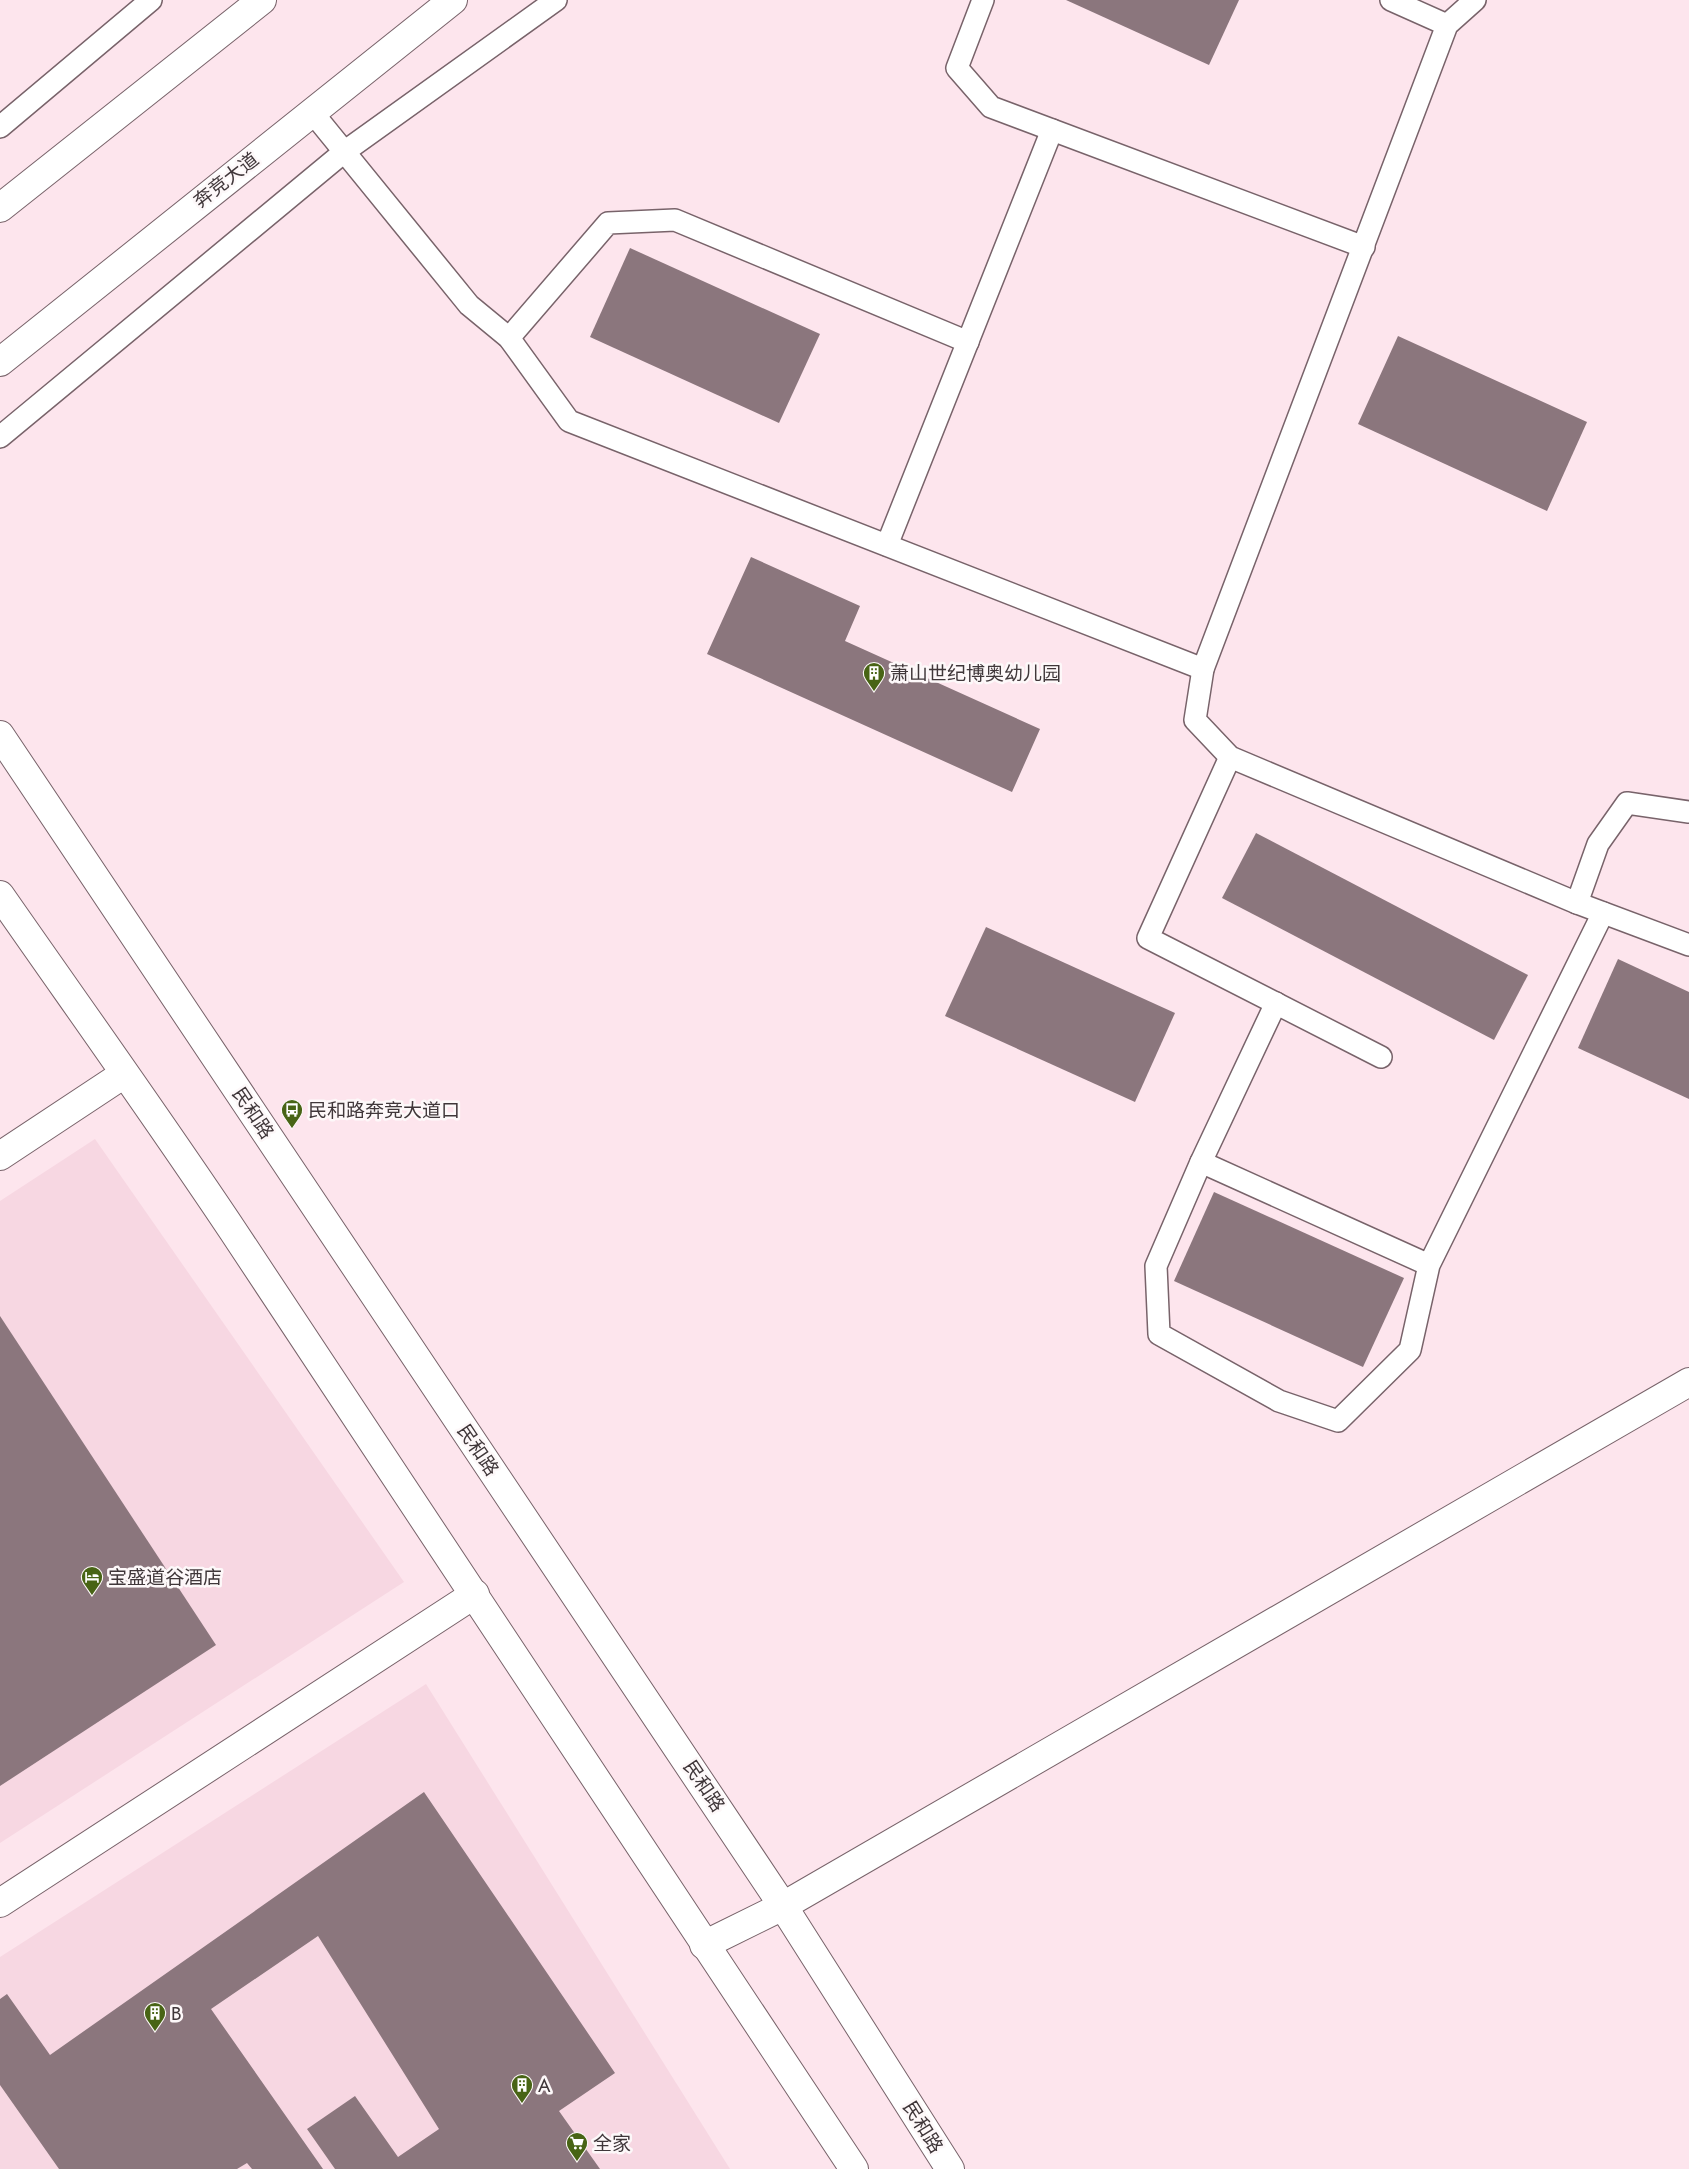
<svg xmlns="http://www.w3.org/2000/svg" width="1689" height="2169" font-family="Jost,'Noto Sans SC',sans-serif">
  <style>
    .built { fill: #f7d7e2 }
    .building { fill: #8b767d }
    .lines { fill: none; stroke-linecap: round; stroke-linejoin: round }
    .service-casing { stroke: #78636a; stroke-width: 24 }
    .minor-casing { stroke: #78636a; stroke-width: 30 }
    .secondary-casing { stroke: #78636a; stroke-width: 30 }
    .primary-casing { stroke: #78636a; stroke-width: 30 }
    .service { stroke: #fff; stroke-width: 21 }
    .minor { stroke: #fff; stroke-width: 28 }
    .secondary { stroke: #fff; stroke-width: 28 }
    .primary { stroke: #fff; stroke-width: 28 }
    .labels { text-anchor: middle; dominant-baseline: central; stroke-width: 5; stroke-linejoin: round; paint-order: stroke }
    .street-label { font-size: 19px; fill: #40373a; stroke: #fdf8f9 }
    .poi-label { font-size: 19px; fill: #40373a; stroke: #fdf8f9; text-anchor: start }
  </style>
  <rect width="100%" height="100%" fill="#fde5ed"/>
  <g class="built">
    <path d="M95 1139 404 1582 0 1843V1201Z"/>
    <path d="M426 1684 730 2169H0V1957Z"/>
  </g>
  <g class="building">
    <path d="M1066 0H1239L1209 65Z"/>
    <path d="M630 248 820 334 779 423 590 337Z"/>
    <path d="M1398 336 1587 422 1547 511 1358 424Z"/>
    <path d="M751 557 860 606 845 641 1040 729 1012 792 707 654Z"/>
    <path d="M1256 833 1528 975 1494 1040 1222 898Z"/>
    <path d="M986 927 1175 1013 1135 1102 945 1016Z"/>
    <path d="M1618 959 1689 992V1099L1578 1048Z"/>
    <path d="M1214 1192 1404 1278 1363 1367 1174 1281Z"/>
    <path d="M0 1316 216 1645 0 1786Z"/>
    <path d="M424 1792 615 2073 559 2111 600 2169H335L307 2129 355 2096 398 2157 439 2129 318 1936 211 2009 323 2169H252L247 2163 237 2169H59L0 2085V1999L7 1994 50 2055Z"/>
  </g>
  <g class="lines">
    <g class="service-casing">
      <g id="service">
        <path d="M983 0 957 68 991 107 1364 247"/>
        <path d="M1391 0 1447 25"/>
        <path d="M1475 0 1447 25 1203 669 1195 720 1230 757 1577 903 1689 945"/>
        <path d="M312 112 469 305 509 338 569 421 1203 669"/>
        <path d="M0 127 151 0"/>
        <path d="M509 338 608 223 675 220 968 342"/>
        <path d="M0 437 344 152 556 0"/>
        <path d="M887 545 1052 130"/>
        <path d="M1230 757 1148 938 1381 1057"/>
        <path d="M1577 903 1598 844 1627 803 1689 812"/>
        <path d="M1201 1162 1276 1003"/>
        <path d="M1429 1265 1201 1162 1156 1266 1159 1334 1279 1401 1338 1421 1410 1350 1429 1265 1603 913"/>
      </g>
    </g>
    <g class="minor-casing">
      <g id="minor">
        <path d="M0 1156 124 1074"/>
        <path d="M0 1903 475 1594"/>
        <path d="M704 1945 783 1906 1689 1382"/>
      </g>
    </g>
    <g class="secondary-casing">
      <g id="secondary">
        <path d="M0 735 783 1906 950 2169"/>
        <path d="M0 895C78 1007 157 1117 233 1231 442 1542 645 1858 854 2169"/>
      </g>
    </g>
    <g class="primary-casing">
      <g id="primary">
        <path d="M0 208 262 0"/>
        <path d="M0 362 453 0"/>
      </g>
    </g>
    <use href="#service" class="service"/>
    <use href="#minor" class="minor"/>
    <use href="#secondary" class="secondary"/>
    <use href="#primary" class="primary"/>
  </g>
  <defs>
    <g id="building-pin" transform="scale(1.125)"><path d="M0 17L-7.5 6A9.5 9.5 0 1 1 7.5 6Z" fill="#486415" stroke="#fdf8f9"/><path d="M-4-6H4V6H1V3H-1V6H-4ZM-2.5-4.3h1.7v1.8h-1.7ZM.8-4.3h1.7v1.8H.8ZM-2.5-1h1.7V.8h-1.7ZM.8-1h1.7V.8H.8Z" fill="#fff"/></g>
    <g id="bus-pin" transform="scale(1.125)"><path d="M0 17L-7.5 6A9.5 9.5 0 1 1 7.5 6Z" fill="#486415" stroke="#fdf8f9"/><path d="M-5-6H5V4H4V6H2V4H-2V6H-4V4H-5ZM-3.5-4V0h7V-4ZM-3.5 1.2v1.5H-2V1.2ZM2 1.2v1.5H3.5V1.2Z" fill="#fff"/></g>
    <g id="hotel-pin" transform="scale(1.125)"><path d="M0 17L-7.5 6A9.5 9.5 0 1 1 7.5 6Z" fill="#486415" stroke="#fdf8f9"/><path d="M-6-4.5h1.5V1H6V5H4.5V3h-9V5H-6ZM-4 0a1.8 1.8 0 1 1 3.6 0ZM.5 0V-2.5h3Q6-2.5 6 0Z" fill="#fff"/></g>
    <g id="supermarket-pin" transform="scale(1.125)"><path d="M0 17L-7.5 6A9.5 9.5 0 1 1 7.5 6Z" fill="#486415" stroke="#fdf8f9"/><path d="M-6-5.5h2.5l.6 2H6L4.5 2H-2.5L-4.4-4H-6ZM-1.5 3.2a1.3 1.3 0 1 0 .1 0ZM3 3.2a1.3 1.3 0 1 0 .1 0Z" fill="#fff"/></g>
  </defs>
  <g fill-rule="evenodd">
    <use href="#building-pin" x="874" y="673"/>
    <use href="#bus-pin" x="292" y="1110"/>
    <use href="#hotel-pin" x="92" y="1577"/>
    <use href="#building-pin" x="155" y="2013"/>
    <use href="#building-pin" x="522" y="2085"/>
    <use href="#supermarket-pin" x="577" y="2143"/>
  </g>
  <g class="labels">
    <g class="street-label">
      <text transform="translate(226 180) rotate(-38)">奔竞大道</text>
      <text transform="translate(253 1113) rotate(56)">民和路</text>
      <text transform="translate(478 1450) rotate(56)">民和路</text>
      <text transform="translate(704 1786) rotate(56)">民和路</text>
      <text transform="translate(923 2127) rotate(58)">民和路</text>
    </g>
    <g class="poi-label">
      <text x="890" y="673">萧山世纪博奥幼儿园</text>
      <text x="308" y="1110">民和路奔竞大道口</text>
      <text x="108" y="1577">宝盛道谷酒店</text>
      <text x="171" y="2013">B</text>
      <text x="538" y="2085">A</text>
      <text x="593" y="2143">全家</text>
    </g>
  </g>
</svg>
